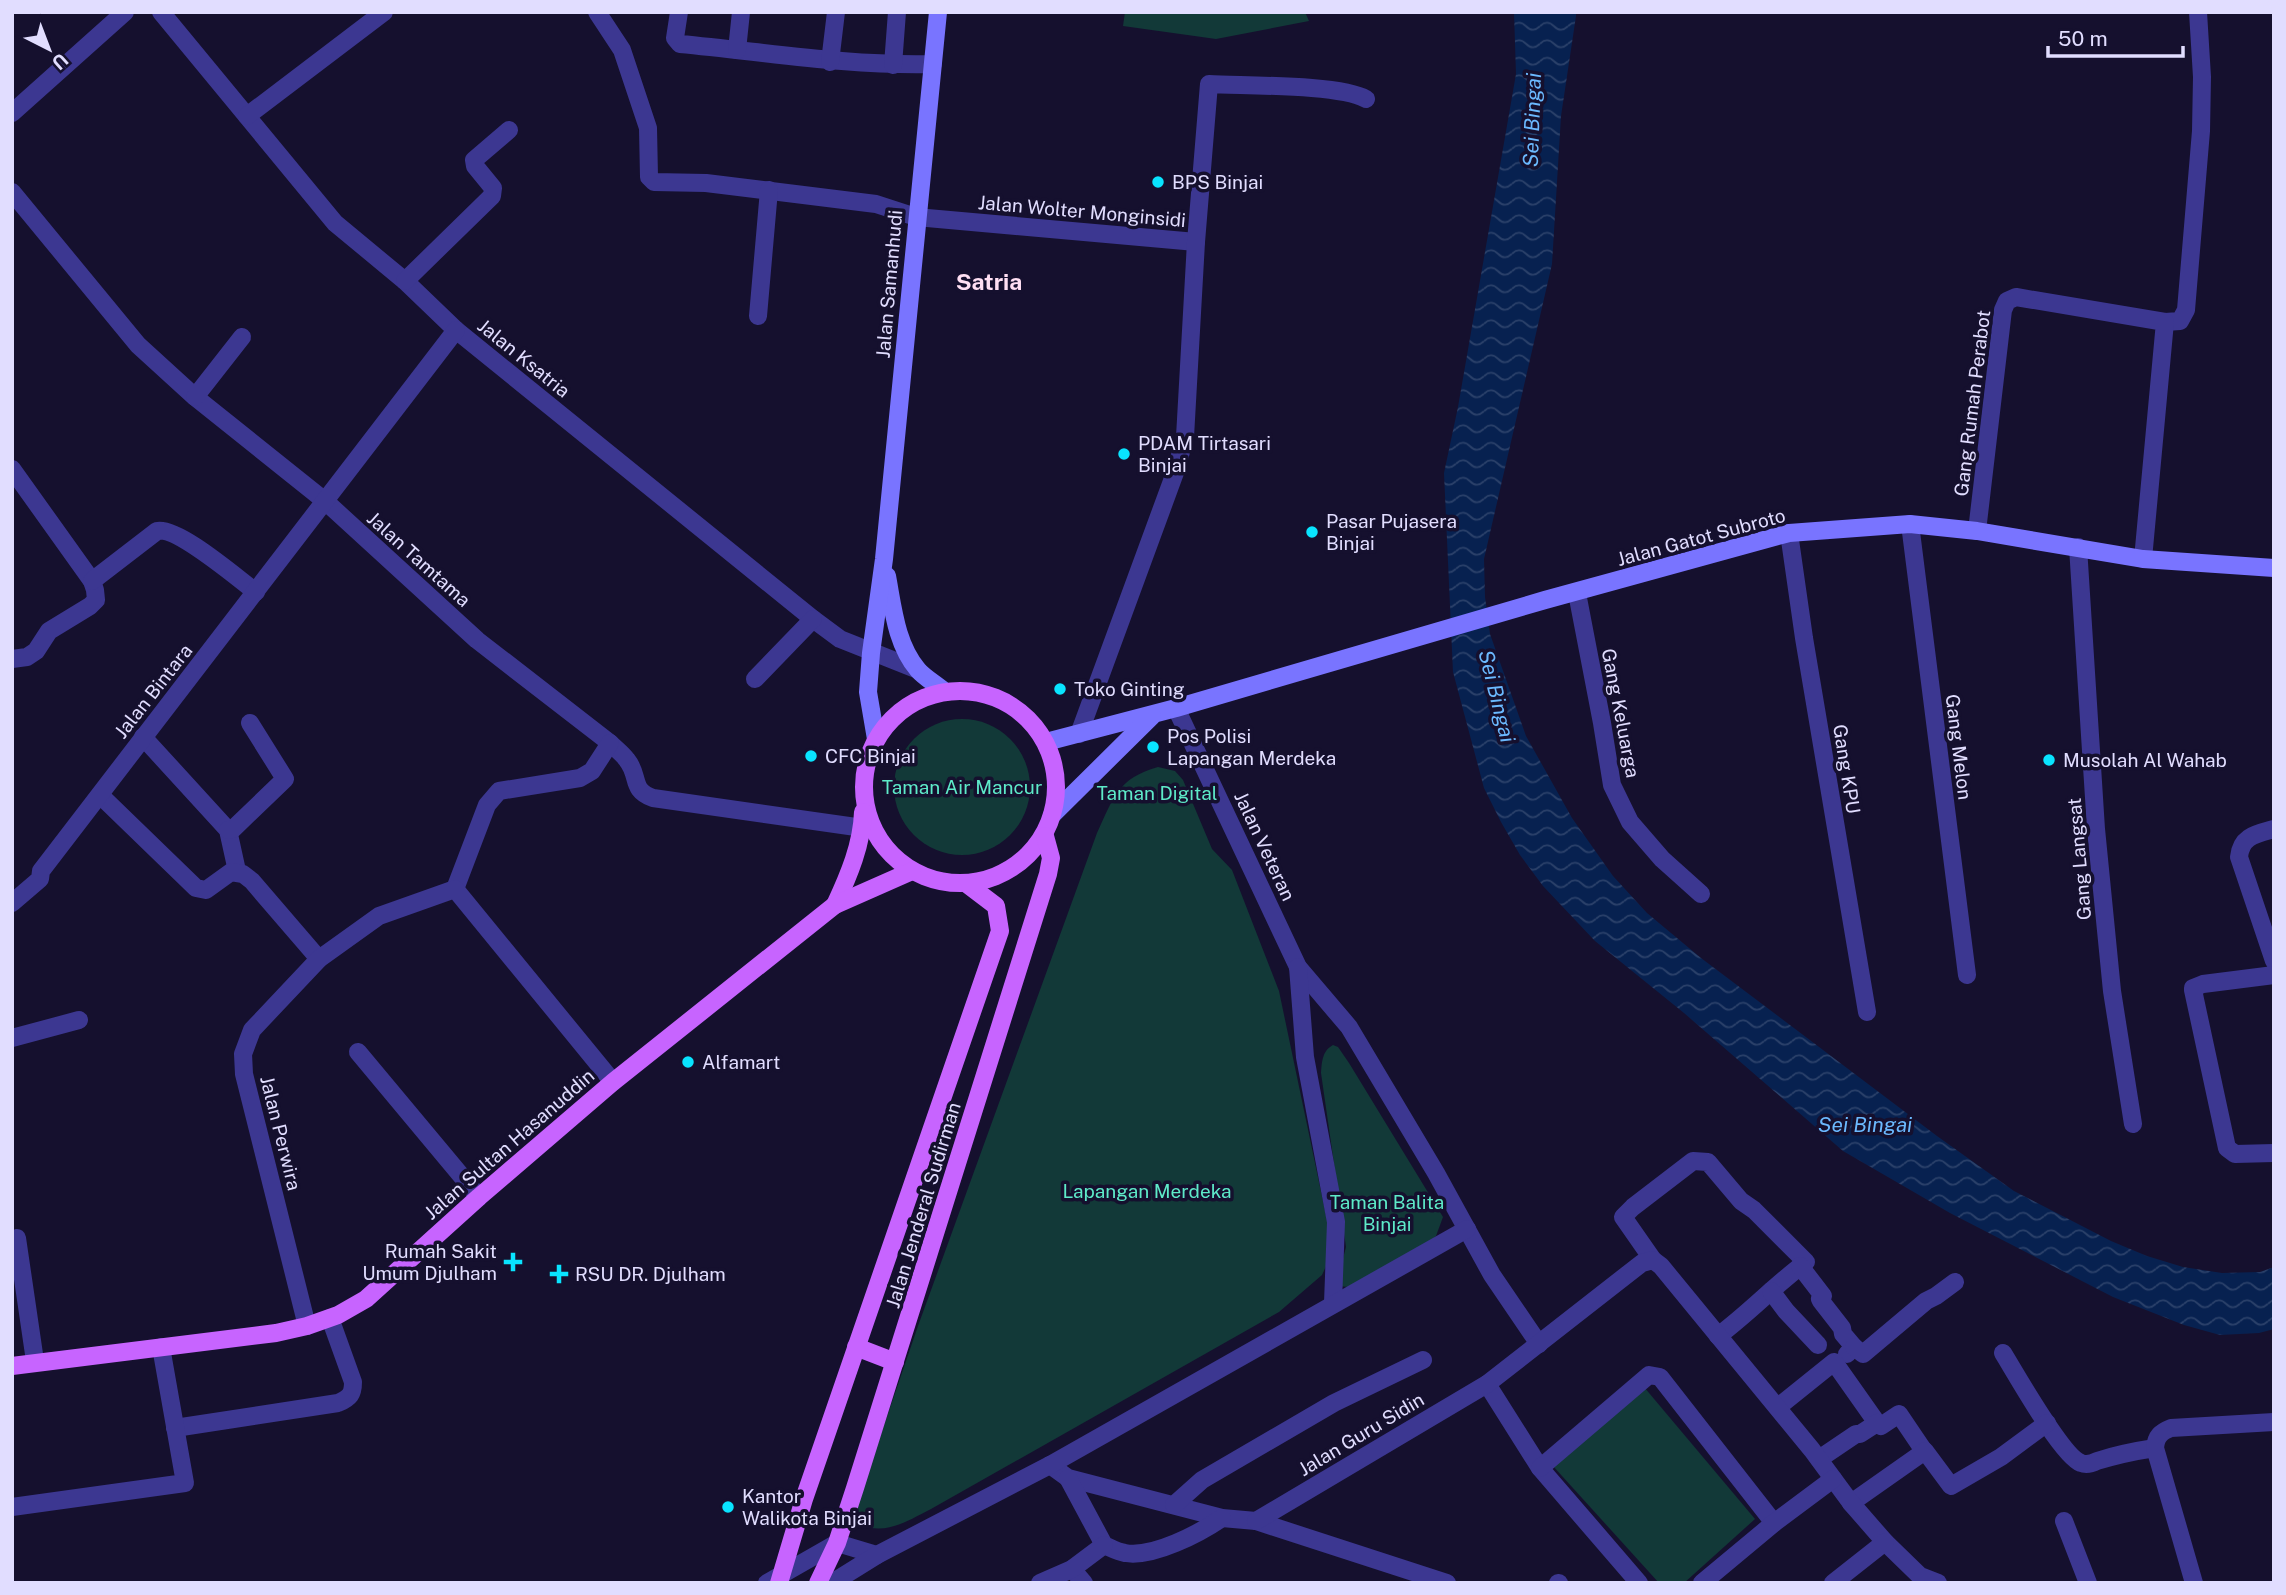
<svg xmlns="http://www.w3.org/2000/svg" width="2286" height="1595" font-family="'Public Sans',sans-serif">
  <style>
    .park { fill: #123938 }
    .water { fill: url(#water-waves) }
    .lines { fill: none; stroke-linecap: round; stroke-linejoin: round }
    .street { stroke: #3c3791; stroke-width: 18 }
    .secondary { stroke: #7974ff; stroke-width: 18 }
    .primary { stroke: #c764ff; stroke-width: 18 }
    .poi-dot { fill: #09e4ff; stroke: #15102e; stroke-width: 2.5 }
    .labels { text-anchor: middle; dominant-baseline: central; stroke-width: 7; stroke-linejoin: round; paint-order: stroke }
    .poi-label { font-size: 19px; fill: #e1ddff; stroke: #15102e; text-anchor: start }
    .street-label { font-size: 19px; fill: #e1ddff; stroke: #15102e }
    .park-label { font-size: 19px; fill: #5eeac9; stroke: #15102e }
    .water-label { font-size: 21px; font-style: italic; fill: #6bb9ff; stroke: #15102e }
    .quarter-label { font-size: 23px; font-weight: bold; fill: #ffdff3; stroke: #15102e }
  </style>
  <defs>
    <pattern id="water-waves" width="16" height="10" patternUnits="userSpaceOnUse" patternTransform="scale(1.75)"><rect width="16" height="10" fill="#072150"/><path d="M0 5q4-4 8 0t8 0" fill="none" stroke="#2b416a"/></pattern>
  </defs>
  <rect width="100%" height="100%" fill="#15102e"/>
  <g class="park">
    <path d="M1125 12H1305L1309 21 1216 39 1123 26Z"/>
    <circle cx="962" cy="787" r="68"/>
    <path d="M1158 767 1175 771 1183 780 1212 849 1232 870 1279 991 1328 1225V1262L1322 1275 1279 1312 931 1509C907 1521 889 1534 862 1526L856 1507 918 1326 1097 833C1114 797 1117 779 1158 767Z"/>
    <path d="M1333 1045 1338 1047 1349 1063 1443 1217 1436 1236 1426 1245 1349 1287 1336 1286 1346 1247 1321 1073C1322 1062 1322 1051 1333 1045Z"/>
    <path d="M1644 1387 1755 1519 1684 1583H1659L1553 1466Z"/>
  </g>
  <path class="water" d="M1514 12H1576V16L1561 116 1552 264 1484 559 1485 597 1490 634 1526 736 1572 818 1613 876 1647 913 1701 958 1937 1136 2014 1191 2111 1241 2147 1256 2183 1267 2222 1273 2260 1272 2274 1267V1329L2259 1333 2220 1335 2184 1325 2113 1297 1950 1213 1843 1151 1684 1013 1595 941 1543 886 1520 855 1501 822 1484 788 1453 672 1444 473 1458 407 1516 74Z"/>
  <g class="lines">
    <g class="street">
      <path d="M161 12 335 223 405 281 456 330 813 619 840 639 918 670"/>
      <path d="M597 12 622 50 648 128 649 177 654 182 706 183 876 204 916 217 1196 242"/>
      <path d="M679 12 675 38 680 44C766 52 846 66 933 64"/>
      <path d="M737 50 741 12"/>
      <path d="M830 62 836 12"/>
      <path d="M893 65 897 12"/>
      <path d="M12 113 125 12"/>
      <path d="M247 116 384 12"/>
      <path d="M12 192 138 345 195 397 325 501 477 640 610 743C616 749 623 754 627 760 640 776 630 790 653 798L863 828"/>
      <path d="M405 281 492 196 493 188 475 166 474 160 509 130"/>
      <path d="M758 316 769 190"/>
      <path d="M2165 322 2180 321 2186 310 2201 131 2202 77 2198 12"/>
      <path d="M195 397 242 337"/>
      <path d="M12 469 92 581 95 590 96 600 90 606 49 631 36 651 27 657 12 659"/>
      <path d="M1910 524 1967 975"/>
      <path d="M1977 531 2003 310 2007 301 2016 297 2165 322 2143 559"/>
      <path d="M1789 533 1804 638 1867 1012"/>
      <path d="M2078 547 2096 829 2112 991 2133 1124"/>
      <path d="M92 581 157 531C177 526 237 578 256 592"/>
      <path d="M1577 593 1602 723 1612 785 1630 822 1662 859 1701 894"/>
      <path d="M755 679 813 619"/>
      <path d="M1176 708 1298 967 1349 1027 1436 1173 1492 1275 1539 1344"/>
      <path d="M1079 734 1176 470 1185 437 1196 242 1209 84C1244 86 1340 84 1366 99"/>
      <path d="M143 737 228 830 237 871"/>
      <path d="M100 795 196 888 206 890 231 872 243 874 252 881 319 959"/>
      <path d="M2274 829C2256 834 2241 836 2239 857L2274 961"/>
      <path d="M228 830 233 829 285 779 250 723"/>
      <path d="M455 889 487 805 499 791 580 778 592 771 610 743"/>
      <path d="M12 903 40 879 41 871 456 330"/>
      <path d="M1298 967 1305 1057 1336 1222 1333 1303"/>
      <path d="M2274 975 2203 984 2193 988V990L2227 1148 2235 1154 2274 1153"/>
      <path d="M12 1038 79 1020"/>
      <path d="M358 1052 479 1197"/>
      <path d="M17 1238 35 1361"/>
      <path d="M1653 1260 1623 1217 1633 1207 1693 1161 1708 1162 1741 1201 1754 1210 1806 1262C1775 1285 1749 1313 1718 1336"/>
      <path d="M1800 1266 1823 1296 1820 1299 1821 1301 1842 1328 1843 1334 1854 1347 1847 1354"/>
      <path d="M1771 1291 1786 1311 1818 1345"/>
      <path d="M307 1326 244 1074 243 1054 252 1030 319 959 379 916 455 889 613 1082"/>
      <path d="M1854 1347 1863 1354 1926 1301 1936 1296 1955 1282"/>
      <path d="M2003 1353C2016 1374 2062 1456 2081 1463 2086 1465 2093 1463 2097 1461 2116 1455 2135 1451 2155 1448"/>
      <path d="M1487 1384 1540 1468 1639 1583"/>
      <path d="M1778 1407 1834 1362 1877 1423"/>
      <path d="M175 1428 338 1403C350 1398 353 1394 353 1382L330 1318"/>
      <path d="M1819 1459 1856 1434H1860L1877 1423 1881 1426 1899 1414 1924 1451"/>
      <path d="M1050 1465 1068 1478 1222 1518 1256 1521 1447 1583"/>
      <path d="M1540 1468 1649 1375 1660 1377 1774 1523"/>
      <path d="M1068 1478 1104 1545C1111 1548 1118 1552 1125 1553 1153 1558 1200 1533 1222 1518"/>
      <path d="M1851 1503 1925 1451 1951 1486 2001 1457 2047 1423"/>
      <path d="M1174 1505 1202 1480 1334 1403 1423 1360"/>
      <path d="M12 1507 185 1483 161 1347"/>
      <path d="M1256 1521 1487 1384 1642 1263 1653 1260 1661 1266 1812 1450 1851 1503 1885 1542 1920 1576 1938 1583"/>
      <path d="M2064 1521 2088 1583"/>
      <path d="M1072 1569 1084 1583"/>
      <path d="M767 1583 837 1543 877 1555"/>
      <path d="M832 1583 877 1555 1050 1465 1467 1229"/>
      <path d="M1040 1583 1072 1569 1104 1545"/>
      <path d="M1558 1583H1559"/>
      <path d="M1702 1583 1774 1523 1833 1479"/>
      <path d="M1833 1583 1885 1542"/>
      <path d="M2194 1583 2155 1448C2156 1436 2161 1432 2171 1428L2274 1422"/>
    </g>
    <g class="secondary">
      <path d="M887 576C893 608 896 644 918 670 925 678 936 684 944 691"/>
      <path d="M876 739 868 692 871 653 884 559 938 12"/>
      <path d="M1046 742 1176 708 1545 600 1789 533 1910 524 1977 531 2143 559 2274 568"/>
      <path d="M1052 815 1152 716"/>
    </g>
    <g class="primary">
      <circle cx="960" cy="787" r="96"/>
      <path d="M835 905C849 875 862 844 863 812"/>
      <path d="M856 1347 895 1362"/>
      <path d="M12 1366 276 1333 307 1326 338 1315 366 1299 479 1197 613 1082 835 905 912 871"/>
      <path d="M779 1583 804 1499 1000 931 996 906 967 884"/>
      <path d="M818 1583 837 1543 855 1488 1048 874 1051 858 1045 836"/>
    </g>
  </g>
  <g class="poi-dot">
    <circle cx="1158" cy="182" r="7"/>
    <circle cx="1124" cy="454" r="7"/>
    <circle cx="1312" cy="532" r="7"/>
    <circle cx="1060" cy="689" r="7"/>
    <circle cx="1153" cy="747" r="7"/>
    <circle cx="811" cy="756" r="7"/>
    <circle cx="2049" cy="760" r="7"/>
    <circle cx="688" cy="1062" r="7"/>
    <path d="M509.5 1251.5h7v7h7v7h-7v7h-7v-7h-7v-7h7z"/>
    <path d="M555.5 1263.5h7v7h7v7h-7v7h-7v-7h-7v-7h7z"/>
    <circle cx="728" cy="1507" r="7"/>
  </g>
  <g class="labels">
    <g class="poi-label">
      <text x="1172" y="182">BPS Binjai</text>
      <text x="1138" y="443">PDAM Tirtasari<tspan x="1138" dy="22">Binjai</tspan></text>
      <text x="1326" y="521">Pasar Pujasera<tspan x="1326" dy="22">Binjai</tspan></text>
      <text x="1074" y="689">Toko Ginting</text>
      <text x="1167" y="736">Pos Polisi<tspan x="1167" dy="22">Lapangan Merdeka</tspan></text>
      <text x="825" y="756">CFC Binjai</text>
      <text x="2063" y="760">Musolah Al Wahab</text>
      <text x="702" y="1062">Alfamart</text>
      <text x="497" y="1251" text-anchor="end">Rumah Sakit<tspan x="497" dy="22">Umum Djulham</tspan></text>
      <text x="575" y="1274">RSU DR. Djulham</text>
      <text x="742" y="1496">Kantor<tspan x="742" dy="22">Walikota Binjai</tspan></text>
    </g>
    <g class="street-label">
      <text transform="translate(1082 211) rotate(5)">Jalan Wolter Monginsidi</text>
      <text transform="translate(889 284) rotate(-85)">Jalan Samanhudi</text>
      <text transform="translate(524 358) rotate(39)">Jalan Ksatria</text>
      <text transform="translate(1972 403) rotate(-83)">Gang Rumah Perabot</text>
      <text transform="translate(1701 537) rotate(-15)">Jalan Gatot Subroto</text>
      <text transform="translate(419 559) rotate(42)">Jalan Tamtama</text>
      <text transform="translate(153 691) rotate(-52)">Jalan Bintara</text>
      <text transform="translate(1621 713) rotate(79)">Gang Keluarga</text>
      <text transform="translate(1959 747) rotate(83)">Gang Melon</text>
      <text transform="translate(1847 769) rotate(81)">Gang KPU</text>
      <text transform="translate(1265 846) rotate(65)">Jalan Veteran</text>
      <text transform="translate(2079 859) rotate(-95)">Gang Langsat</text>
      <text transform="translate(281 1133) rotate(76)">Jalan Perwira</text>
      <text transform="translate(509 1144) rotate(-41)">Jalan Sultan Hasanuddin</text>
      <text transform="translate(923 1205) rotate(-73)">Jalan Jenderal Sudirman</text>
      <text transform="translate(1361 1434) rotate(-31)">Jalan Guru Sidin</text>
    </g>
    <g class="park-label">
      <text x="962" y="787">Taman Air Mancur</text>
      <text x="1157" y="793">Taman Digital</text>
      <text x="1147" y="1191">Lapangan Merdeka</text>
      <text x="1387" y="1202">Taman Balita<tspan x="1387" dy="22">Binjai</tspan></text>
    </g>
    <g class="water-label">
      <text transform="translate(1532 120) rotate(-88)">Sei Bingai</text>
      <text transform="translate(1497 696) rotate(76)">Sei Bingai</text>
      <text x="1865" y="1124">Sei Bingai</text>
    </g>
    <g class="quarter-label">
      <text x="989" y="281">Satria</text>
    </g>
  </g>
  <rect width="2286" height="1595" fill="none" stroke="#e1ddff" stroke-width="28"/>
  <g transform="translate(49 49) rotate(138)" stroke="#15102e" stroke-width="5" paint-order="stroke">
  <path d="M0-5L12 26L0 18L-12 26Z" fill="#e1ddff"/>
  <text y="-10" font-size="19" font-weight="bold" text-anchor="middle" fill="#e1ddff">U</text>
  </g>
  <path d="M2048 46v10h135v-10" fill="none" stroke="#e1ddff" stroke-width="3.5"/>
  <text x="2058" y="46" font-size="21" fill="#e1ddff" stroke="#15102e" stroke-width="5" paint-order="stroke">50 m</text>
</svg>
